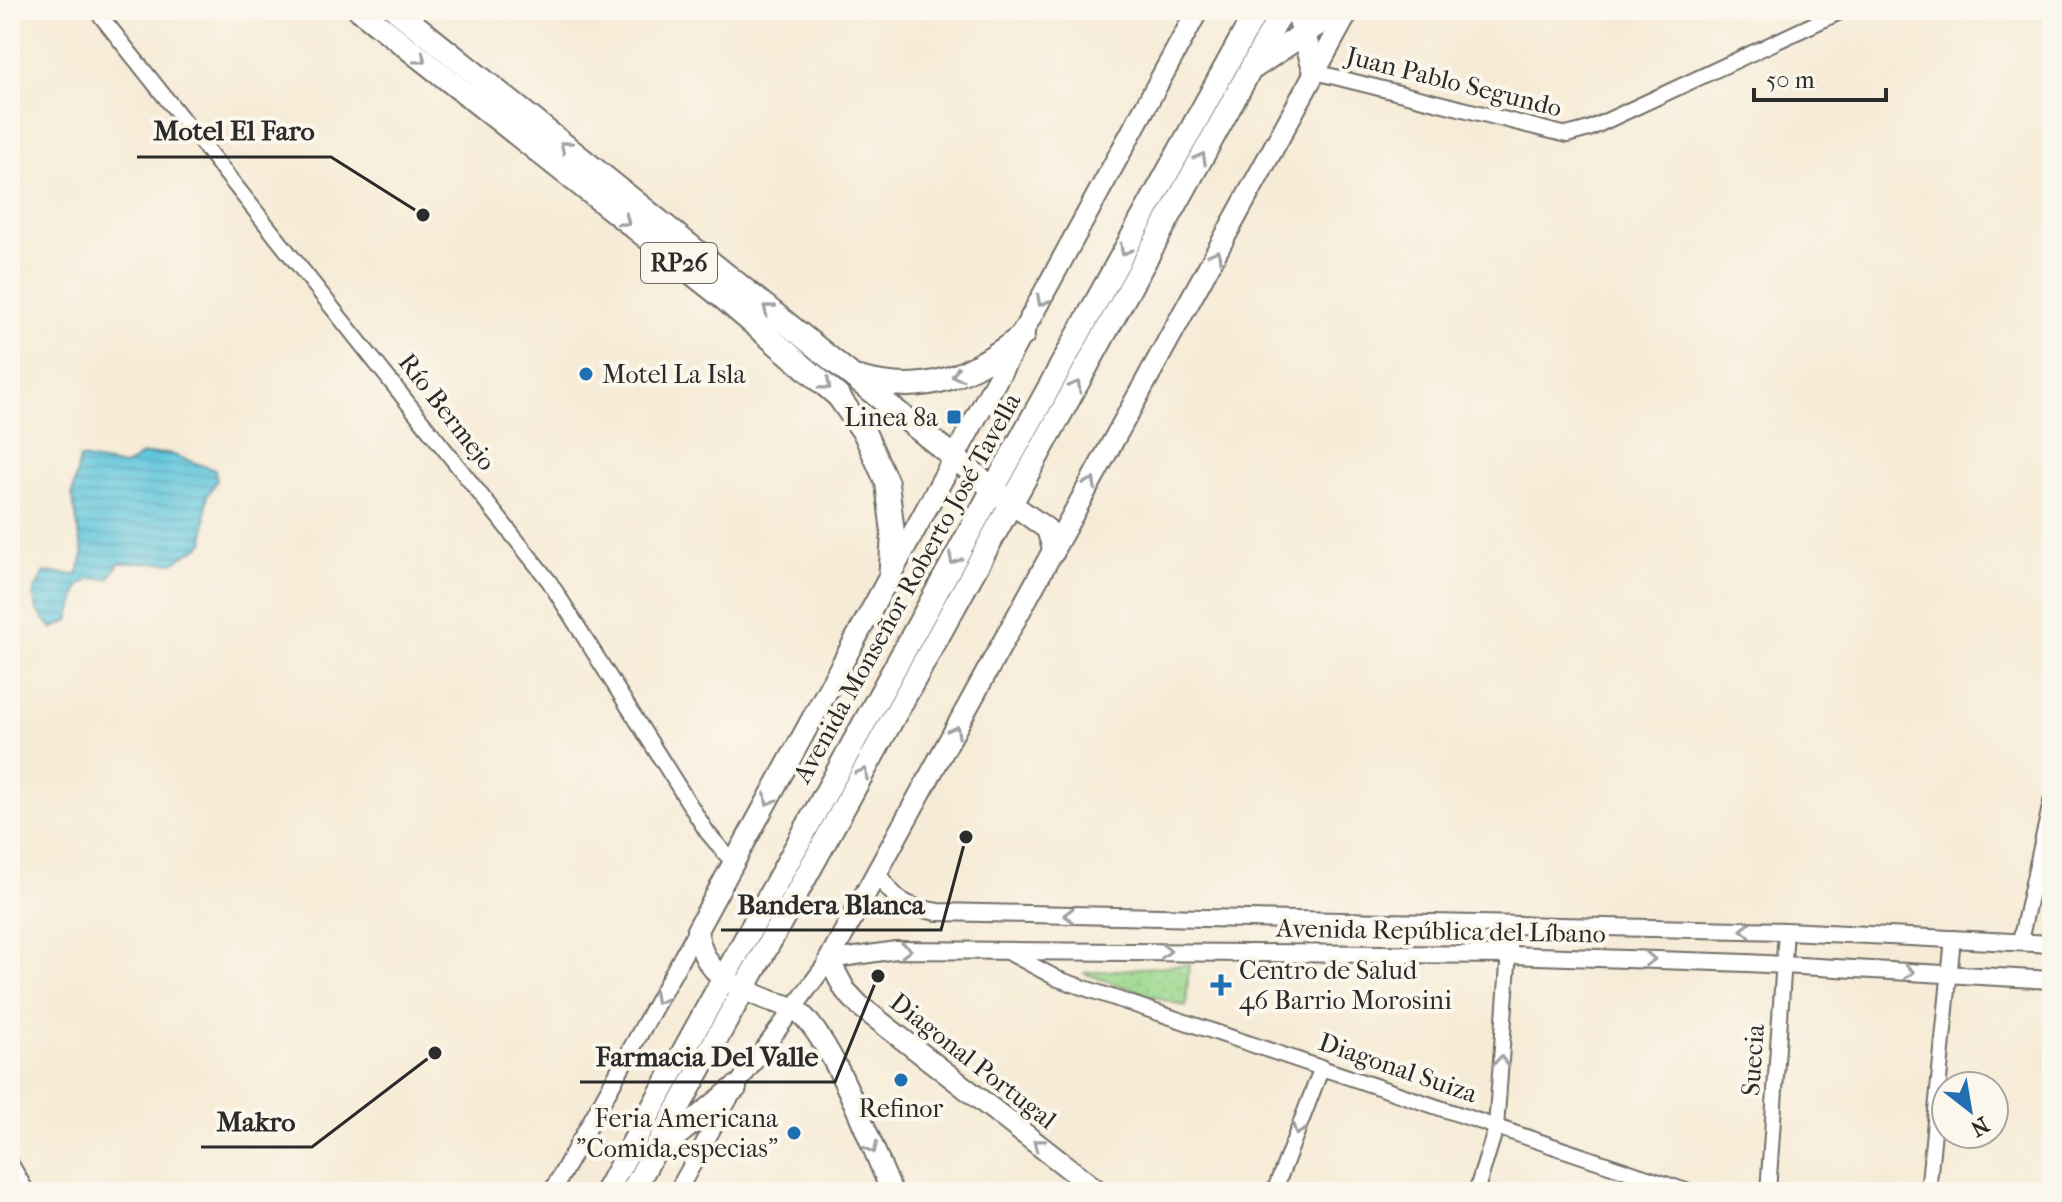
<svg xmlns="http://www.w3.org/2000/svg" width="2062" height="1202" font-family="'IM FELL French Canon',serif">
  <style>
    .park { fill: url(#park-dots); stroke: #62815c; stroke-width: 2 }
    .water { fill: url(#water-rules); stroke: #457884; stroke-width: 2 }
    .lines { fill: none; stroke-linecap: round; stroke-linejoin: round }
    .minor-casing { stroke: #726e67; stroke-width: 18 }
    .tertiary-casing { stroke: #726e67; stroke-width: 20 }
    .secondary-casing { stroke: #726e67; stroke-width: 24 }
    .primary-casing { stroke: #726e67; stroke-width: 26 }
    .trunk-casing { stroke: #726e67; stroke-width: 26 }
    .minor { stroke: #fff; stroke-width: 14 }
    .tertiary { stroke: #fff; stroke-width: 16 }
    .secondary { stroke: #fff; stroke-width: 20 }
    .primary { stroke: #fff; stroke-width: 22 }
    .trunk { stroke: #fff; stroke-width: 22 }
    .oneway { stroke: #a0a0a0 }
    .poi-dot { fill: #1f6fb2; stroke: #fbf7ec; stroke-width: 3 }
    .labels { text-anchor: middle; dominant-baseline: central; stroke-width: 8; stroke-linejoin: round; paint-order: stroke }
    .shield { fill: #fbf7ec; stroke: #696865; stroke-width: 2 }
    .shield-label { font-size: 24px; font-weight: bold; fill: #2b2b2b }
    .street-label { font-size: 26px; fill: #2b2b2b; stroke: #fbf7ec }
    .poi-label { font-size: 26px; fill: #2b2b2b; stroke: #fbf7ec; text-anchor: start }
    .leader { fill: none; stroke: #2b2b2b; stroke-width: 3 }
    .callout-dot { fill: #2b2b2b; stroke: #fbf7ec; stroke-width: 3 }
    .callout-label { font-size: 28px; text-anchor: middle; font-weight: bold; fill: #2b2b2b; stroke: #fbf7ec; stroke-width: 8; stroke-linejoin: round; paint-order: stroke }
  </style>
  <defs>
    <pattern id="park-dots" width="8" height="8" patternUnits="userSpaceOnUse" patternTransform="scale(2)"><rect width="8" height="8" fill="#9ad78c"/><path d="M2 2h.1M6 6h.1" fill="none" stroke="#85b979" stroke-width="1.8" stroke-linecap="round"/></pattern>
    <pattern id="water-rules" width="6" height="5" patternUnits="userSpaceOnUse" patternTransform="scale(2)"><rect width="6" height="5" fill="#5fc5dc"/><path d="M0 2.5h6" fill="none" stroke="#53a9bd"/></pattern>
  </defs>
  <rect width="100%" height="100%" fill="#fbf7ec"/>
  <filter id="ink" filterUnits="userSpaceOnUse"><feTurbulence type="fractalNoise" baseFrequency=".0125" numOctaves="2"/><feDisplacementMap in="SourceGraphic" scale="16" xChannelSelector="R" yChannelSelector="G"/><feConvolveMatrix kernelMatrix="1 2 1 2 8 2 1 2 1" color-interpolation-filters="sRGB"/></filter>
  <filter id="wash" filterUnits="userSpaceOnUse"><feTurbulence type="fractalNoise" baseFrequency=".006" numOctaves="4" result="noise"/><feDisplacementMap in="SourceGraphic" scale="32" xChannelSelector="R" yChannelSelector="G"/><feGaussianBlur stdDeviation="1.8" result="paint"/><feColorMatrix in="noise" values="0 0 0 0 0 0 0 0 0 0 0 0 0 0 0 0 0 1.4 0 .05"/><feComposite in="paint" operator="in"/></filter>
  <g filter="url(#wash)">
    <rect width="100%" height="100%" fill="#f6ebd6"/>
    <path class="park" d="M1189 964 1186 1007 1083 973Z"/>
    <path class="water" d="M168 453 215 470 217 480 207 496 204 543 173 563H119L109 579H91L79 586 69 621 52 629 37 610 33 594 44 572 77 575 83 555 72 494 80 458 125 466 142 455Z"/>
  </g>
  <g filter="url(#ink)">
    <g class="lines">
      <g class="minor-casing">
        <g id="minor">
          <path d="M96 10 549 581 707 832 734 864"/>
          <path d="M1315 72 1567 135 1589 129 1844 10"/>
          <path d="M2020 941 2052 798"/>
          <path d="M1004 950 1058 979 1689 1192"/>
          <path d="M10 1162 27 1192"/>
          <path d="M1274 1192 1322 1067"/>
          <path d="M1476 1192 1496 1128 1511 924"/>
          <path d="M1768 1192 1786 931"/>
          <path d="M1928 1192 1953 938"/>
        </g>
      </g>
      <g class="tertiary-casing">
        <g id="tertiary">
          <path d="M877 873C896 901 904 907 938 912L1786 931 2052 944"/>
          <path d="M552 1192 697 930"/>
          <path d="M677 1192 735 1088 829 960 896 950 1510 955 1747 963 2052 980"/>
        </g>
      </g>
      <g class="secondary-casing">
        <g id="secondary">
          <path d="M1012 504 1047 529 1054 552"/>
          <path d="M892 1192C871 1145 835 1044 799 1012 790 1004 777 1004 766 999 728 983 703 973 697 930L1198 10"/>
          <path d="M1099 1192 860 1006 845 990 829 960 1349 10"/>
        </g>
      </g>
      <g class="primary-casing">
        <g id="primary">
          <path d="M360 10 722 297 838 396 865 434 887 483 893 533 890 581"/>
          <path d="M396 10 1012 504"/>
          <path d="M859 378C928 397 969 376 1023 335"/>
        </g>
      </g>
      <g class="trunk-casing">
        <g id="trunk">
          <path d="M1297 10 1315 72"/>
          <path d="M1253 68 1339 10"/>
          <path d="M662 1147 735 1088"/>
          <path d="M606 1192 1257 10"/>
          <path d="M632 1192 1283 10"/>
        </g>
      </g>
      <use href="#minor" class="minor"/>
      <use href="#tertiary" class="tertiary"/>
      <use href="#secondary" class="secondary"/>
      <use href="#primary" class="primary"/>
      <use href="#trunk" class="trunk"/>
    </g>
    <defs><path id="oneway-chevron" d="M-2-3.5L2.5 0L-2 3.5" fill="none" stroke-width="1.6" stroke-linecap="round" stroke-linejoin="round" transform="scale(2)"/></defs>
    <g class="oneway">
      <use href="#oneway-chevron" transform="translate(421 59) rotate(39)"/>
      <use href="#oneway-chevron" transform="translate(565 146) rotate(-141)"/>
      <use href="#oneway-chevron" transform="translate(1201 158) rotate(-61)"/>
      <use href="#oneway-chevron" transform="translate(625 221) rotate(38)"/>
      <use href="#oneway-chevron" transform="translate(1125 250) rotate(119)"/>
      <use href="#oneway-chevron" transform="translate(1216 255) rotate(-61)"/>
      <use href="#oneway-chevron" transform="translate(1042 301) rotate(118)"/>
      <use href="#oneway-chevron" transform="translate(768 309) rotate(-141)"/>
      <use href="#oneway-chevron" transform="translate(957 375) rotate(160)"/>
      <use href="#oneway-chevron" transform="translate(826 385) rotate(41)"/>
      <use href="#oneway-chevron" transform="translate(1076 386) rotate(-61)"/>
      <use href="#oneway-chevron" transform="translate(1091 483) rotate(-62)"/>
      <use href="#oneway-chevron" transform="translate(954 559) rotate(119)"/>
      <use href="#oneway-chevron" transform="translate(955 731) rotate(-61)"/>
      <use href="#oneway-chevron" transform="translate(863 773) rotate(-61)"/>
      <use href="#oneway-chevron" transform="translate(769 800) rotate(119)"/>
      <use href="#oneway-chevron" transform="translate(1069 915) rotate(-179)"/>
      <use href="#oneway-chevron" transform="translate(1746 930) rotate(-179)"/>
      <use href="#oneway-chevron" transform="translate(906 950) rotate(-1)"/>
      <use href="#oneway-chevron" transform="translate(1166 951) rotate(1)"/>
      <use href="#oneway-chevron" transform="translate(1650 959) rotate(2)"/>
      <use href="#oneway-chevron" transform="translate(1909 972) rotate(3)"/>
      <use href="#oneway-chevron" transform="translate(659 999) rotate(119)"/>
      <use href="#oneway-chevron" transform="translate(1501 1061) rotate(-85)"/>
      <use href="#oneway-chevron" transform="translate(1298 1130) rotate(111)"/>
      <use href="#oneway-chevron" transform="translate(1038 1144) rotate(-142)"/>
      <use href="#oneway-chevron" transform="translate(872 1148) rotate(65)"/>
    </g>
  </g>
  <g class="poi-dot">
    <circle cx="586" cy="374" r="8"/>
    <rect x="946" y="409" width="16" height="16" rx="4"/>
    <path d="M1217 973h8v8h8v8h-8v8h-8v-8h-8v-8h8z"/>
    <circle cx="901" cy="1080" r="8"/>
    <circle cx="794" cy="1133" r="8"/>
  </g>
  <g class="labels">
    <rect class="shield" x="641" y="243" width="76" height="40" rx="6"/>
    <g class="shield-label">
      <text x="679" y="263">RP26</text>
    </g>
    <g class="street-label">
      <text transform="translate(1454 82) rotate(14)">Juan Pablo Segundo</text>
      <text transform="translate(447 412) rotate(52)">Río Bermejo</text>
      <text transform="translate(907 588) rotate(-61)">Avenida Monseñor Roberto José Tavella</text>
      <text transform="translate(1441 931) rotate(1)">Avenida República del Líbano</text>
      <text transform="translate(1753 1060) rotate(-86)">Suecia</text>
      <text transform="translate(973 1061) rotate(38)">Diagonal Portugal</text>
      <text transform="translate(1398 1068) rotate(19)">Diagonal Suiza</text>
    </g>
    <g class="poi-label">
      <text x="602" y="374">Motel La Isla</text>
      <text x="938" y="417" text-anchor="end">Linea 8a</text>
      <text x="1239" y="970">Centro de Salud<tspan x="1239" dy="30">46 Barrio Morosini</tspan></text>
      <text x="901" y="1108" text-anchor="middle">Refinor</text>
      <text x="778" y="1118" text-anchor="end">Feria Americana<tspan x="778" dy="30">"Comida,especias"</tspan></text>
    </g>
  </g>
  <path class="leader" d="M423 215L331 157H137M966 837L941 930H721M878 976L835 1082H580M435 1053L312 1147H201"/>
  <g class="callout-dot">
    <circle cx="423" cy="215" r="8"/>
    <circle cx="966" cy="837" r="8"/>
    <circle cx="878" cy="976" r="8"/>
    <circle cx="435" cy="1053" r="8"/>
  </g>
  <g class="callout-label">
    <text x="234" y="140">Motel El Faro</text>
    <text x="831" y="914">Bandera Blanca</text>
    <text x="707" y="1066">Farmacia Del Valle</text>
    <text x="256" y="1131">Makro</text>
  </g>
  <rect width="2062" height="1202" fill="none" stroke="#fbf7ec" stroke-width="40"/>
  <g transform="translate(1970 1110) rotate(149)"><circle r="38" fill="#fbf7ec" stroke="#a8a59f" stroke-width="2"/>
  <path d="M0-6L14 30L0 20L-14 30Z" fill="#1f6fb2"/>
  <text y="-12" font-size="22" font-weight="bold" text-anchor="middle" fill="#2b2b2b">N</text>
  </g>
  <path d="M1754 88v12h132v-12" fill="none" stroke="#2b2b2b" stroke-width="4"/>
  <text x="1766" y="88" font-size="24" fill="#2b2b2b" stroke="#fbf7ec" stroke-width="6" paint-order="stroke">50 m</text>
</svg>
